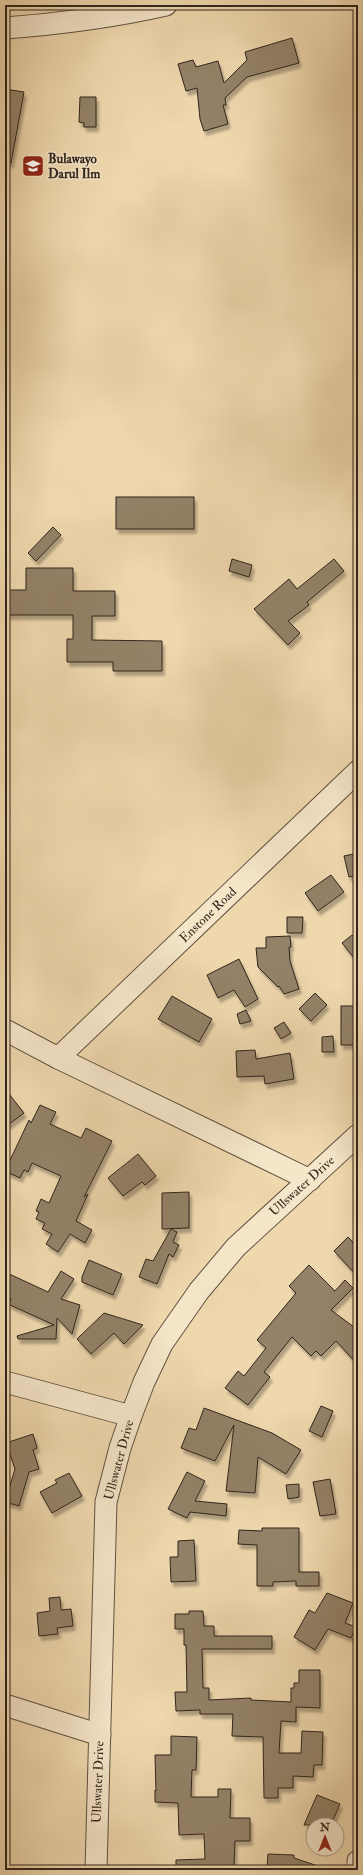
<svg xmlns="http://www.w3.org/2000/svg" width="363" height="1875" font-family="'IM FELL Double Pica',serif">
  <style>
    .building { fill: #938268; stroke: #30251c; filter: url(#shadow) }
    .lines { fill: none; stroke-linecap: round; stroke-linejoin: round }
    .minor-casing { stroke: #605240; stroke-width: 23 }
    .minor { stroke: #f5e6ca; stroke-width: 21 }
    .labels { text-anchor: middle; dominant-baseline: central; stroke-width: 3; stroke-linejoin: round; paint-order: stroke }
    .poi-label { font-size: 13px; font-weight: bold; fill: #30251c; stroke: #f5e6ca; text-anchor: start }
    .street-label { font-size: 13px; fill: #30251c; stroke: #f5e6ca }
  </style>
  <defs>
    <filter id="shadow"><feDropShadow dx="2.5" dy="4.5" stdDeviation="1" flood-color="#0004"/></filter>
  </defs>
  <rect width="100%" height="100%" fill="#efd8ae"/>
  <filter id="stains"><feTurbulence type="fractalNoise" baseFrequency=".005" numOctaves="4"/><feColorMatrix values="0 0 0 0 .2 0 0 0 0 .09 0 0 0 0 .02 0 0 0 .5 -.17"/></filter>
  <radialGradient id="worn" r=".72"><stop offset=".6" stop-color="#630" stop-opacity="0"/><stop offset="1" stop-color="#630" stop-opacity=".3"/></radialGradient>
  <g class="building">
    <path d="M292 38 299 63 247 77 225 98 226 105H223L228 124 204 131 200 119 197 88 186 91 178 64 193 60 196 67 218 61 224 83 247 60 245 52Z"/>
    <path d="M5 89 24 92 11 163H5Z"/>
    <path d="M80 97H96V127H84V123L79 122Z"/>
    <rect x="116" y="497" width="78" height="32"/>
    <path d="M53 527 61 535 36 561 28 553Z"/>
    <path d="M232 559 252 565 249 577 229 571Z"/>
    <path d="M334 559 344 571 307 602 309 605 288 621 300 633 288 645 254 609 289 579 297 589Z"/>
    <path d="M26 568H73V591H115V616H92V640L162 641V671H113V662H67V639H73V615H7V590H26Z"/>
    <path d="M358 853V875L349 877 344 856Z"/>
    <path d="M331 875 344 892 318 911 305 893Z"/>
    <path d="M287 917H303L302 933H287Z"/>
    <path d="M352 935 358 942V963L342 943Z"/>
    <path d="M290 936 291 947H289L290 961 299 989 284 994 279 986 278 987 258 967 256 948H266V937Z"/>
    <path d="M239 959 258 999 245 1007 234 990 218 998 207 975Z"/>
    <path d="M315 993 327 1005 311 1021 299 1009Z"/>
    <path d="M172 996 212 1019 199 1042 158 1019Z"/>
    <rect x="341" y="1006" width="17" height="39"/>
    <path d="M246 1010 251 1021 240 1024 237 1014Z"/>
    <path d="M284 1022 291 1033 281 1039 274 1028Z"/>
    <path d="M333 1036 334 1052H322V1037Z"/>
    <path d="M255 1050 256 1059 290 1053 294 1079 265 1084 264 1076 237 1077 236 1051Z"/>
    <path d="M5 1089 24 1113 5 1127Z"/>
    <path d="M40 1105 56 1112 50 1124 81 1138 86 1128 112 1141 84 1197 88 1194 76 1221 92 1230 85 1243 70 1234 58 1252 46 1244 52 1234 42 1229 45 1223 36 1219 39 1212 36 1211 41 1199 49 1203 61 1176 32 1163 28 1172 24 1170 20 1178 5 1171 29 1120 31 1123Z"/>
    <path d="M138 1154 156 1176 145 1185 142 1182 123 1196 108 1178Z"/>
    <path d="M189 1192V1228L162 1229V1193Z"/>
    <path d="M171 1229 177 1232 173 1242 179 1245 173 1257 169 1254 157 1284 139 1277 146 1259 153 1261Z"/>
    <path d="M348 1237 358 1248V1277L334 1251Z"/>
    <path d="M89 1260 122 1274 113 1295 82 1282V1277Z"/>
    <path d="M309 1265 335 1291 345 1280 353 1288 331 1310 358 1330V1365L336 1341 321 1356 316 1351 311 1356 292 1337 264 1372 270 1377 248 1405 225 1388 238 1371 244 1376 266 1348 257 1340 296 1293 289 1286Z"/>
    <path d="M61 1271 74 1279 61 1299 80 1305 72 1334 57 1318 56 1339H18L17 1336 54 1325 8 1304 11 1299 5 1296V1272L48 1292Z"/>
    <path d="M104 1313 143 1325 124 1344 114 1333 91 1354 77 1339Z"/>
    <path d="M321 1406 333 1411 322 1437 309 1431Z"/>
    <path d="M204 1408 272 1433 301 1450 286 1474 258 1457 255 1493 226 1491 234 1425 215 1461 181 1448 189 1428 196 1430Z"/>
    <path d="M33 1434 37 1448 33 1450 39 1469 29 1472 19 1506 5 1502 15 1469 6 1443Z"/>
    <path d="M187 1472 205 1481 195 1501 227 1504 226 1516 190 1512 187 1518 168 1509Z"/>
    <path d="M69 1473 82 1496 52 1513 40 1492 57 1483 55 1480Z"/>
    <path d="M330 1479 336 1514 320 1516 313 1482Z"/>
    <path d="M299 1484V1497L288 1499 286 1485Z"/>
    <path d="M262 1528H299V1572H319V1586H296V1581L273 1582V1586H257V1545L238 1544 239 1530 262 1531Z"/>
    <path d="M194 1540 196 1581 171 1582 170 1557H178V1541Z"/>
    <path d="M327 1593 353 1603 345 1623 356 1627 351 1638 328 1629 315 1650 294 1637 309 1610 315 1613Z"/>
    <path d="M60 1597 61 1610 71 1609 73 1626 57 1628 58 1634 39 1636 37 1613 50 1611 49 1598Z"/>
    <path d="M189 1611H203L204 1626H214V1636H272V1649H202L203 1688H209V1700L251 1698V1700L291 1702V1688H294V1683H299V1670H320V1708L296 1707V1722L281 1721 279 1753H301L302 1731 323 1732 322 1765H314L313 1777 293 1776V1788H278V1798H264L263 1737 232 1736 233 1714H200V1710L176 1711 175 1692H187L186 1645H184V1629H175V1614H189Z"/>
    <path d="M171 1736 197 1737 196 1770H192L191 1797H218V1789H231L230 1818H250V1841H235L234 1866H227V1870H176V1860L205 1859 204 1834 179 1835 178 1803 155 1802V1790L156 1791 155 1755H171Z"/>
    <path d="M317 1795 340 1804 331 1825H304Z"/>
    <path d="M268 1854 294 1855V1858L324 1868 323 1870H279V1868L267 1867Z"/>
  </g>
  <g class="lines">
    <g class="minor-casing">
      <g id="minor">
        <path d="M5 28C59 24 113 17 166 5"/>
        <path d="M5 1030 58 1058 310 1180"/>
        <path d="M58 1058 358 771"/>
        <path d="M5 1382 131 1416"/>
        <path d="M5 1705 100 1735"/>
        <path d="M96 1870 106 1502 120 1448 131 1416 144 1382 162 1344 199 1291 236 1247 358 1135"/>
        <path d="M358 1870V1861"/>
      </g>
    </g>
    <use href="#minor" class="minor"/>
  </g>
  <defs>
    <g id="school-square" transform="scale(1.15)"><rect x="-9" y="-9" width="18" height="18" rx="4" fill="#8f2418" stroke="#f5e6ca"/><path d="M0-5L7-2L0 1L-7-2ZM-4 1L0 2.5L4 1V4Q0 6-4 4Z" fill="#fff"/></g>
  </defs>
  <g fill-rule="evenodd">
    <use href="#school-square" x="33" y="166"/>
  </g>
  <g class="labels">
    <g class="poi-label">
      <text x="48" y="159">Bulawayo<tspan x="48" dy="15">Darul Ilm</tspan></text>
    </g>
    <g class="street-label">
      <text transform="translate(208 915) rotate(-44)">Enstone Road</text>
      <text transform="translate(302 1186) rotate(-42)">Ullswater Drive</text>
      <text transform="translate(119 1460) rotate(-75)">Ullswater Drive</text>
      <text transform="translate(98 1782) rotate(-88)">Ullswater Drive</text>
    </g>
  </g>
  <rect width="363" height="1875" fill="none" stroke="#efd8ae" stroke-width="20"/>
  <rect x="6" y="6" width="351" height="1863" fill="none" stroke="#30251c" stroke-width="2"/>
  <rect x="10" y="10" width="343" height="1855" fill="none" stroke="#30251c"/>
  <g transform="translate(325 1837)"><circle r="19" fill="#f5e6ca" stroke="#a69984"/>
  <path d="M0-3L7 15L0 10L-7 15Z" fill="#8f2418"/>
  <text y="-6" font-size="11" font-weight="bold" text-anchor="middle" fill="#30251c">N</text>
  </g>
  <rect width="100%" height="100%" filter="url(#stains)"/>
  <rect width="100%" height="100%" fill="url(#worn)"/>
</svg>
